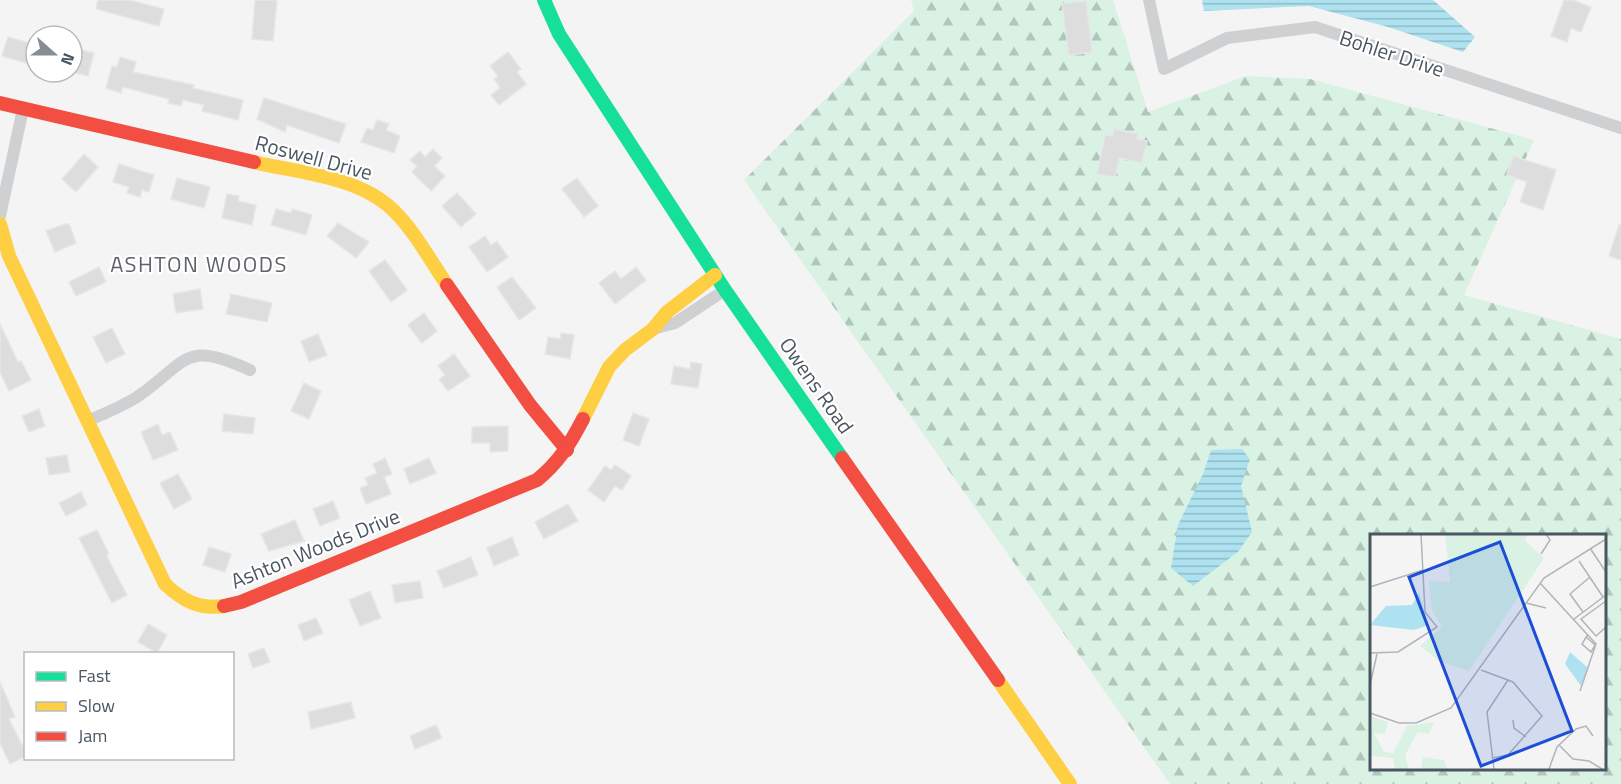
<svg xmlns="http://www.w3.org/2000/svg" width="1621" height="784" font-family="'Titillium Web',sans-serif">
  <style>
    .forest { fill: url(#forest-firs); fill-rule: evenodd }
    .water { fill: url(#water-rules) }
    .building { fill: #ddddde; stroke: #e5e6e7; stroke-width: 1.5 }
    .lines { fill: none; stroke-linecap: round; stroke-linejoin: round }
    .street { stroke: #ced0d2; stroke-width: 12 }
    .fast { stroke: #16e098; stroke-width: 14 }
    .slow { stroke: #ffcf43; stroke-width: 14 }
    .jam { stroke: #f24e42; stroke-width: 14 }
    .labels { text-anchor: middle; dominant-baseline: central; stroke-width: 4.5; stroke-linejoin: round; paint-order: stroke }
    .street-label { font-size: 21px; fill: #4a5661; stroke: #fff }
    .neighbourhood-label { font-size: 22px; letter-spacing: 1.5px; fill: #5f6368; stroke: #fff }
    .inset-road { fill: none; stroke: #b0b5b9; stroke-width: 1.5 }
    .view { fill: #1d4ed8; fill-opacity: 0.15; stroke: #1d4ed8; stroke-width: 3 }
    .inset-edge { fill: none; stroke: #4a5661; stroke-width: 3 }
  </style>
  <defs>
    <pattern id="forest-firs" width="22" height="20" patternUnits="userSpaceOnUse" patternTransform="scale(1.5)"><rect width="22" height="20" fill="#d9f2e3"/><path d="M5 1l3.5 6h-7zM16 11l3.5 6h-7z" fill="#b2c7bb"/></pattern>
    <pattern id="water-rules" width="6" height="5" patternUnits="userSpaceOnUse" patternTransform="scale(1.5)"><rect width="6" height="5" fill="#aee2f0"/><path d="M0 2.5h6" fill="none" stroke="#90bac6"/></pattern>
  </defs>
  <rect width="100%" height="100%" fill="#f4f4f4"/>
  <path class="forest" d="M911 0H1113L1148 112 1246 76 1310 79 1534 140 1464 295 1621 339V784H1170L744 180 914 11ZM1372 535H1604V768H1372Z"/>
  <g class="water">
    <path d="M1202 0H1433L1475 37 1463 52 1388 27 1309 6 1204 11Z"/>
    <path d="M1242 449 1250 459 1241 486 1252 532 1238 552 1193 586 1171 568 1178 525 1203 474 1211 450Z"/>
  </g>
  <g class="building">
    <path d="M98 0H129L164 9 159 26 96 9Z"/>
    <path d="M255 0H277L273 41 252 39Z"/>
    <path d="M1564 0H1573L1591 7 1581 32 1571 28 1567 42 1551 36Z"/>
    <path d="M1086 1 1092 52 1069 55 1062 4Z"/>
    <path d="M8 37 36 45 33 65 2 56Z"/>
    <path d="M78 49 94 53 88 76 72 72V53L77 54Z"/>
    <path d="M508 52 521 69 517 72 526 84 499 105 491 95 500 88 494 79 498 76 490 66Z"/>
    <path d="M120 57 136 62 133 72 194 85 193 88 243 100 238 120 202 111 204 105 183 100 181 106 168 103 169 99 123 87 121 93 106 88 112 66 117 67Z"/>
    <path d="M264 98 346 124 339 143 287 125 285 132 257 119Z"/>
    <path d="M377 120 389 124 386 130 400 136 394 153 361 142 367 128 373 130Z"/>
    <path d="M1114 129 1138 134 1137 139 1147 141 1142 163 1119 158 1115 177 1097 174 1105 135 1113 136Z"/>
    <path d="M433 149 442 158 434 166 445 176 431 191 412 172 417 166 410 160 420 151 425 157Z"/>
    <path d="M84 154 98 167 76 192 62 179Z"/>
    <path d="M1513 156 1556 170 1543 210 1520 202 1527 182 1507 175Z"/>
    <path d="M119 164 154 175 149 192 142 190 140 197 127 193 129 187 113 182Z"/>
    <path d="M177 178 210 187 204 208 171 199Z"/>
    <path d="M577 178 598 206 584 217 562 189Z"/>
    <path d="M457 193 476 214 461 227 442 206Z"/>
    <path d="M227 194 239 196 238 201 256 205 252 225 222 218Z"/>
    <path d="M276 209 291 213 292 209 312 215 306 235 271 225Z"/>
    <path d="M338 223 369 242 356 258 327 236Z"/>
    <path d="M65 224H69L76 243 55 252 46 231Z"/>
    <path d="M1619 225H1621V260L1609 256Z"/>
    <path d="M485 236 491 245 497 241 508 257 487 272 469 247Z"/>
    <path d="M385 260 407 290 391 302 369 271Z"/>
    <path d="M99 267 106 282 76 296 69 282Z"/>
    <path d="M636 267 646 280 615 304 599 283 615 271 621 279Z"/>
    <path d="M512 277 536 308 519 320 497 287Z"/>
    <path d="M200 289 203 309 176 313 173 294Z"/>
    <path d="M231 294 272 303 267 322 226 314Z"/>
    <path d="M424 313 437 331 422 343 408 325Z"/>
    <path d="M0 324 18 362 21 361 31 380 9 391 0 372Z"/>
    <path d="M112 328 125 354 106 363 93 337Z"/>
    <path d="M561 333 574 335 570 359 545 354 548 337 560 339Z"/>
    <path d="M318 334 327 355 309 362 301 341Z"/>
    <path d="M454 354 470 376 448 391 439 379 445 375 438 366Z"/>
    <path d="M691 362 702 364 698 388 671 384 674 366 690 369Z"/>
    <path d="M304 383 321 391 309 419 291 411Z"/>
    <path d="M39 409 45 426 29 432 22 416Z"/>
    <path d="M633 413 649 419 639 446 623 440Z"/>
    <path d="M224 414 255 418 253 434 222 431Z"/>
    <path d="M158 424 162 435 170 432 178 450 153 460 141 432Z"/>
    <path d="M508 426V451L490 452V443H472V427Z"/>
    <path d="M67 455 70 472 49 475 46 458Z"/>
    <path d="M385 458 392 474 384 477 391 494 366 504 360 488 368 485 365 478 377 473 373 464Z"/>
    <path d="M429 458 436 473 410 484 404 469Z"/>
    <path d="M615 465 631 476 622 490 615 486 604 502 588 490 605 466 611 470Z"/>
    <path d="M178 474 192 499 174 509 160 483Z"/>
    <path d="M81 492 87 505 66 516 59 503Z"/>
    <path d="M333 501 340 518 320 526 313 509Z"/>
    <path d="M568 504 578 521 544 539 535 522Z"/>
    <path d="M295 520 304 541 269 551 261 534Z"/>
    <path d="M97 530 109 554 106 555 127 595 112 603 79 538Z"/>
    <path d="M512 537 519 555 494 566 487 548Z"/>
    <path d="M209 547 231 554 225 572 203 565Z"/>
    <path d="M471 557 478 575 444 588 437 571Z"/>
    <path d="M420 581 423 598 395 603 392 585Z"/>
    <path d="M370 591 381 618 360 626 349 600Z"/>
    <path d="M316 618 323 633 304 641 298 625Z"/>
    <path d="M148 624 167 635 157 653 138 642Z"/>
    <path d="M264 648 270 662 253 668 248 654Z"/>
    <path d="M0 682 15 717 9 719 22 745 26 743V756L10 764 0 743Z"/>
    <path d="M351 702 355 718 311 729 308 712Z"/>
    <path d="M436 725 442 738 415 749 410 736Z"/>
  </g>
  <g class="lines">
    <g class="street">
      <path d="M1149 0 1164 69 1227 38 1315 27 1621 128"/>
      <path d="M0 216 23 109"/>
      <path d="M653 329 675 323 725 290"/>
      <path d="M87 421C104 414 121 407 137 397 188 362 183 339 250 370"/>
    </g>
    <path class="fast" d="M544 0 559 34 725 290 842 458"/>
    <g class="slow">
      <path d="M254 162C298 173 358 176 393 210 414 230 430 260 447 285"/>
      <path d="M0 224 9 256 165 584C182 600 199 610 224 606"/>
      <path d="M583 419 609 367 625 350 653 329 667 312 715 275"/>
      <path d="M998 680 1070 784"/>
    </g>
    <g class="jam">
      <path d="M0 103 254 162"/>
      <path d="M447 285 530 405 567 450"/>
      <path d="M842 458 998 680"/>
      <path d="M224 606 241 602 537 480C559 462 570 444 583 419"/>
    </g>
  </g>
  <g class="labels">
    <g class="street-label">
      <text transform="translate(1392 53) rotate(18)">Bohler Drive</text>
      <text transform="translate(314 157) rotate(15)">Roswell Drive</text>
      <text transform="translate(817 385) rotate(55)">Owens Road</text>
      <text transform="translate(315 548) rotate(-22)">Ashton Woods Drive</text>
    </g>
    <g class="neighbourhood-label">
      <text x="199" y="264">ASHTON WOODS</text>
    </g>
  </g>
  <g transform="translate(1370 534)">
    <rect width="236" height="236" fill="#f4f4f4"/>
    <path d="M75 0H157L155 7 174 24 99 137 69 127 50 112 72 93 62 76 59 47 80 48ZM2 183 18 188 15 200 4 199 14 218 23 219 37 192 64 188 59 200 48 198 35 221 39 235H25L23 224 0 222ZM53 223 74 226 77 235H51Z" fill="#d9f2e3"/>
    <path d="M49 59 58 91 44 96 0 91 16 72 42 71ZM200 118 218 134 211 152 195 130Z" fill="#aee2f0"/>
    <path class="inset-road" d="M220 14 236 38M171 20 180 6 176 0M209 27 233 63M170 49 226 110 210 157M0 53 53 36M236 67 211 85 226 102 236 93M156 69 176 74M213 78 200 60 220 43M204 85 236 61M216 103 225 111 221 118 212 110 218 100M0 119 28 118 67 93 55 78 51 0M111 136 143 148 172 182 138 221 122 224M0 151 7 120M0 179 29 189H46L81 174 174 44 236 5M143 186 144 194 156 203M189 211 203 225 219 227 232 235M124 235 117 178 138 146M179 235 187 213 206 195 216 192 223 202"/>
    <path class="view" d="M130 8 202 197 111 232 39 43Z"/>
    <rect width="236" height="236" class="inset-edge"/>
  </g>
  <rect x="24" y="652" width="210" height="108" fill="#ffffff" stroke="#b7bbc0" stroke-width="1.5"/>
  <rect x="36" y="672" width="30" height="9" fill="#16e098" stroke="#b7bbc0" stroke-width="1.5"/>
  <text x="78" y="682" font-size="18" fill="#4a5661">Fast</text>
  <rect x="36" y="702" width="30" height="9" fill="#ffcf43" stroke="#b7bbc0" stroke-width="1.5"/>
  <text x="78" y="712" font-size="18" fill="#4a5661">Slow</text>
  <rect x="36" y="732" width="30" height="9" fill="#f24e42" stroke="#b7bbc0" stroke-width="1.5"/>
  <text x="78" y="742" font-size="18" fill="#4a5661">Jam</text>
  <g transform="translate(54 54) rotate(111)"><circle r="28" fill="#ffffff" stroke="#b7bbc0" stroke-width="1.5"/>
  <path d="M0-4.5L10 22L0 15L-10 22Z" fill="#868d94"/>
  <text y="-9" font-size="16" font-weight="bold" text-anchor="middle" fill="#4a5661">N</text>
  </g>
</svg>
